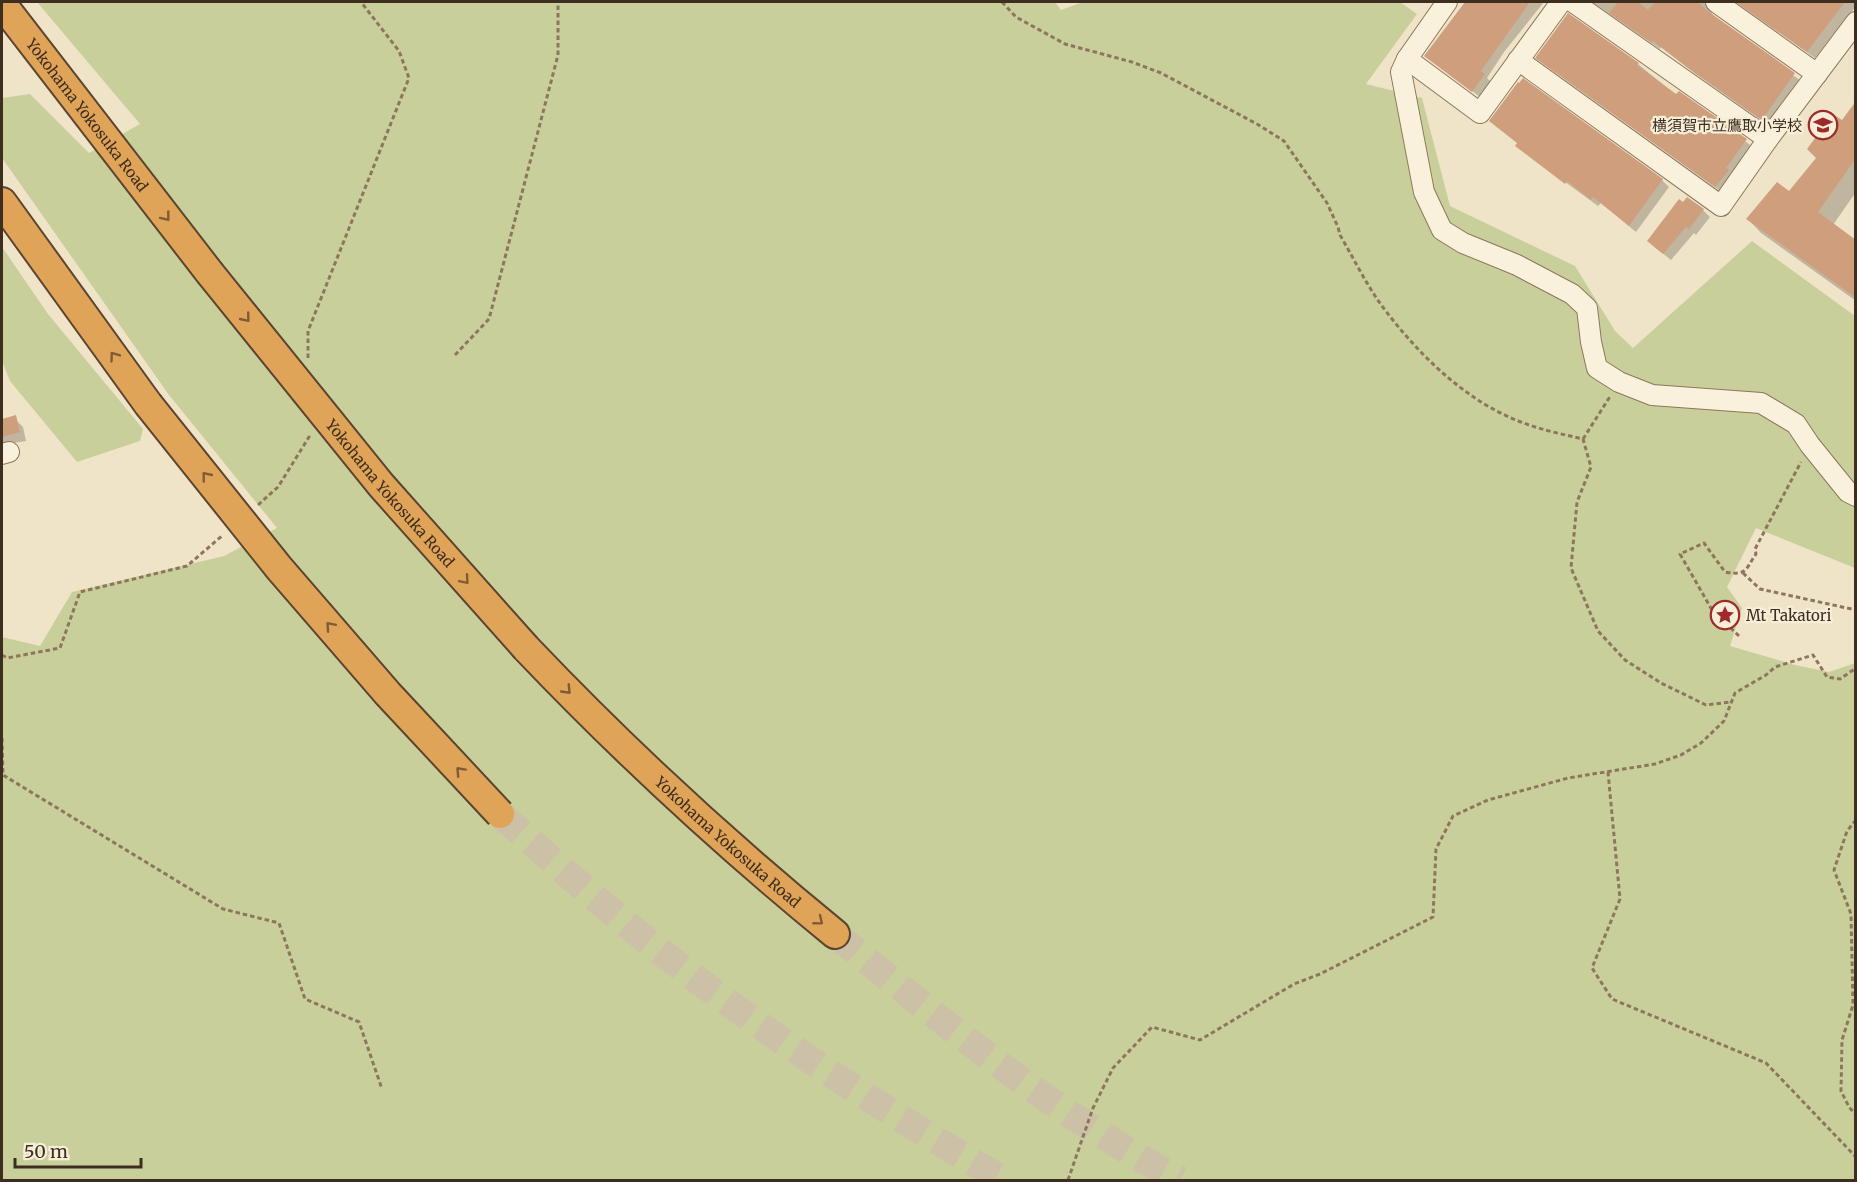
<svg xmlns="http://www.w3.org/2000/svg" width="1857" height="1182" font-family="Merriweather,'Noto Sans JP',serif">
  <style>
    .green { fill: #c9cf9b }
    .shadow { fill: #0003 }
    .building { fill: #cf9f7d }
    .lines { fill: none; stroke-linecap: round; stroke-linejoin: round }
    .highway-tunnel { stroke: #ccc0a6; stroke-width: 28; stroke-dasharray: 28 14; stroke-linecap: butt }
    .minor-casing { stroke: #8d765c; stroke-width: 22 }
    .highway-casing { stroke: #5b4430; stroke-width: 32 }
    .path { stroke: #8d765c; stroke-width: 3; stroke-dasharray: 4.5 3; stroke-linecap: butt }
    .minor { stroke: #faf1dc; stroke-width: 20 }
    .highway { stroke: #e0a458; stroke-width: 28 }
    .highway-bridge-casing { stroke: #5b4430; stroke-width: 32; stroke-linecap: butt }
    .highway-bridge { stroke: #e0a458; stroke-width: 28 }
    .oneway { stroke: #7e5d36 }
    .labels { text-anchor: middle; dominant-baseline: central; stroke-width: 4.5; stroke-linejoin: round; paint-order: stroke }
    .street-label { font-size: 15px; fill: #3d2e20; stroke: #f7eed8 }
    .poi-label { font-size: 15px; fill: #3d2e20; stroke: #f7eed8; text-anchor: end }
  </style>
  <rect width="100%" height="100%" fill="#f0e4c8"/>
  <g class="green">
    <path d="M37 2H1055L1061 10 1083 2H1400L1417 14 1366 84 1422 98 1450 206 1575 266 1615 331 1633 348 1752 241 1855 316V568L1756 528 1727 587 1742 608 1730 646 1795 665 1829 672 1855 663V1180H2V637L40 646 72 592 224 556 277 528 169 395 2 158V98L30 94 89 153 140 124Z"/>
    <path d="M2 247 48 314 143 429 140 441 77 462 10 381 2 361Z"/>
  </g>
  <g class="shadow">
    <path d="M1466 2H1544L1504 52 1487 78 1491 82 1480 97 1426 56Z"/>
    <path d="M1592 2H1713L1710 9 1714 17 1801 81 1769 126 1697 75 1661 47 1660 49Z"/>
    <path d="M1735 2H1856V6L1815 58Z"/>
    <path d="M1544 64H1638L1677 96 1679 93 1753 147 1723 193Z"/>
    <path d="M1856 104V192L1833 225 1856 241V301L1761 233 1748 219 1789 193 1818 158Z"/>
    <path d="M1524 152 1662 180 1669 187 1636 232 1601 203 1598 206Z"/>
    <path d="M1703 210 1710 217 1696 235 1694 233 1671 260 1656 248Z"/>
    <path d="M17 421 23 427 26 441 2 445V425Z"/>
  </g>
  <g class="building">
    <path d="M1465 2H1530L1481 71 1485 74 1472 92 1424 56Z"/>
    <path d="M1618 2H1638L1648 10 1655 2H1698L1709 12 1795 73 1762 120 1688 68 1653 41 1652 43 1609 13Z"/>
    <path d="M1736 2H1845L1807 52Z"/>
    <path d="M1568 13 1639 63 1637 65 1676 94 1679 91 1747 139 1726 168 1729 170 1715 187 1535 58Z"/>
    <path d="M1523 78 1663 179 1629 226 1593 197 1591 200 1567 181 1565 184 1515 146 1517 143 1489 121 1518 82 1519 83Z"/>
    <path d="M1856 101V158L1818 212 1856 240V298L1746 219 1777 182 1789 191 1816 158 1807 149 1833 114 1842 120Z"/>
    <path d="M1687 197 1704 209 1689 229 1686 227 1663 254 1647 241 1679 199 1683 202Z"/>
    <path d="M16 415 20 432 2 437V419Z"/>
  </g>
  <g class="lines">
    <g class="highway-tunnel">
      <path d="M500 814C562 870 625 925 691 975 791 1051 896 1117 1003 1180"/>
      <path d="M835 934C944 1024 1055 1114 1180 1180"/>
    </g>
    <g class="minor-casing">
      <g id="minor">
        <path d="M1447 2 1407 59 1401 72 1424 192 1442 230 1463 243 1517 265 1572 294 1587 308 1591 342 1597 368 1619 382 1652 395 1761 403 1796 424 1810 445 1848 492 1856 496"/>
        <path d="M1573 2 1768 139"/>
        <path d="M1716 2 1817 74"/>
        <path d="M1407 59 1480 113 1561 2"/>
        <path d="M1518 60 1721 206 1768 139 1856 22"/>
        <path d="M2 454 9 452"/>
      </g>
    </g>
    <g class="highway-casing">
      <g id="highway">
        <path id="s1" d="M2 4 209 272"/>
        <path d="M2 202 148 404"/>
        <path id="s2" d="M526 648C623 750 726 845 835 934"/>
      </g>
    </g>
    <g class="path">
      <path d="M1002 2 1016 17 1065 44 1132 62 1161 73 1257 124 1284 141 1327 203 1338 227 1340 235C1354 259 1366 284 1382 306 1417 353 1465 401 1521 422 1541 430 1562 434 1583 439L1591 467 1577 502 1571 568 1598 631 1625 660 1661 683 1706 705 1731 702"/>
      <path d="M455 355 489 319 558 55V2"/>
      <path d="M308 358V331L409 78 399 51 361 2"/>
      <path d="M1583 439 1611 395"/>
      <path d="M258 505 278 487 309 437V434"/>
      <path d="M1743 573 1760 589 1856 610"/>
      <path d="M1739 636 1712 610 1680 554 1704 543 1725 572C1747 576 1745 570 1756 554L1755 549 1801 462"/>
      <path d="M2 655 7 658 60 648 80 592 187 566 223 535"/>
      <path d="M2 738 3 775 223 909 279 923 305 999 359 1022 382 1089"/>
      <path d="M1608 772 1620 899 1592 968 1612 999 1766 1063 1856 1157"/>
      <path d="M1856 820 1847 831 1834 870 1851 914 1853 1005 1842 1040 1841 1091 1849 1107 1856 1115"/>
      <path d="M1068 1180 1093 1108 1113 1068 1152 1027 1200 1040 1294 984 1320 974 1433 917 1436 849 1453 816 1488 800 1568 778 1655 764 1681 755 1701 743 1724 721 1735 693 1766 675 1775 667 1813 655 1827 677 1840 679 1856 668"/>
    </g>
    <use href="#minor" class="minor"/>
    <use href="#highway" class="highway"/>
    <g class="highway-bridge-casing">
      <g id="highway-bridge">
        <path id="s3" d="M209 272 381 485 526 648"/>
        <path d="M148 404 279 568 388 694 500 814"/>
      </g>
    </g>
    <use href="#highway-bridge" class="highway-bridge"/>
  </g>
  <defs><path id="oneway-chevron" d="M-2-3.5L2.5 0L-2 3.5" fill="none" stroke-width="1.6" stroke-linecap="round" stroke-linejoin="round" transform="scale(1.5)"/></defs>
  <g class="oneway">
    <use href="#oneway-chevron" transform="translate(166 217) rotate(52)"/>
    <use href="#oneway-chevron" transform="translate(246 318) rotate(51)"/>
    <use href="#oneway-chevron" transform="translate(114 356) rotate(-126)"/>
    <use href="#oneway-chevron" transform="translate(206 476) rotate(-129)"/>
    <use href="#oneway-chevron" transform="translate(465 580) rotate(49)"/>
    <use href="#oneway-chevron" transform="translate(330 626) rotate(-131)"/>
    <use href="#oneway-chevron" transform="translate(567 690) rotate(46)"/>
    <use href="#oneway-chevron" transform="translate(460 771) rotate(-133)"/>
    <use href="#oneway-chevron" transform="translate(819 921) rotate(39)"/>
  </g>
  <defs>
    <g id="school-ring" transform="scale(1.5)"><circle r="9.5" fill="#f7eed8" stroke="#9e2a2b" stroke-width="1.5"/><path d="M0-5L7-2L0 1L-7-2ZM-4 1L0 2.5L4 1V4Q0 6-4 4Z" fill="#9e2a2b"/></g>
    <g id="sight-ring" transform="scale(1.5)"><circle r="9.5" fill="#f7eed8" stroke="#9e2a2b" stroke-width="1.5"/><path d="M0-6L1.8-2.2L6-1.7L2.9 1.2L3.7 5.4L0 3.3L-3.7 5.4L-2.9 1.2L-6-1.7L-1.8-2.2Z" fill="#9e2a2b"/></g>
  </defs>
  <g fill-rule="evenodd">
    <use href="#school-ring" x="1823" y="125"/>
    <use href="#sight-ring" x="1725" y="615"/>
  </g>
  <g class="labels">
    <g class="street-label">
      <text stroke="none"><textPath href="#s1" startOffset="140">Yokohama Yokosuka Road</textPath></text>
      <text stroke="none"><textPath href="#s3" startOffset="286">Yokohama Yokosuka Road</textPath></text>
      <text stroke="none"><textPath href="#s2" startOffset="280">Yokohama Yokosuka Road</textPath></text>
    </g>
    <g class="poi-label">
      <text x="1802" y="125">横須賀市立鷹取小学校</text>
      <text x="1746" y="615" text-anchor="start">Mt Takatori</text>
    </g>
  </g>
  <rect width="1857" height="1182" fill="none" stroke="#3d2e20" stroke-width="6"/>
  <path d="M15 1158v9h126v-9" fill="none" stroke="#3d2e20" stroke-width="3"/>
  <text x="24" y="1158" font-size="18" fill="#3d2e20" stroke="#f7eed8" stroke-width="4.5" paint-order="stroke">50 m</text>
</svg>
